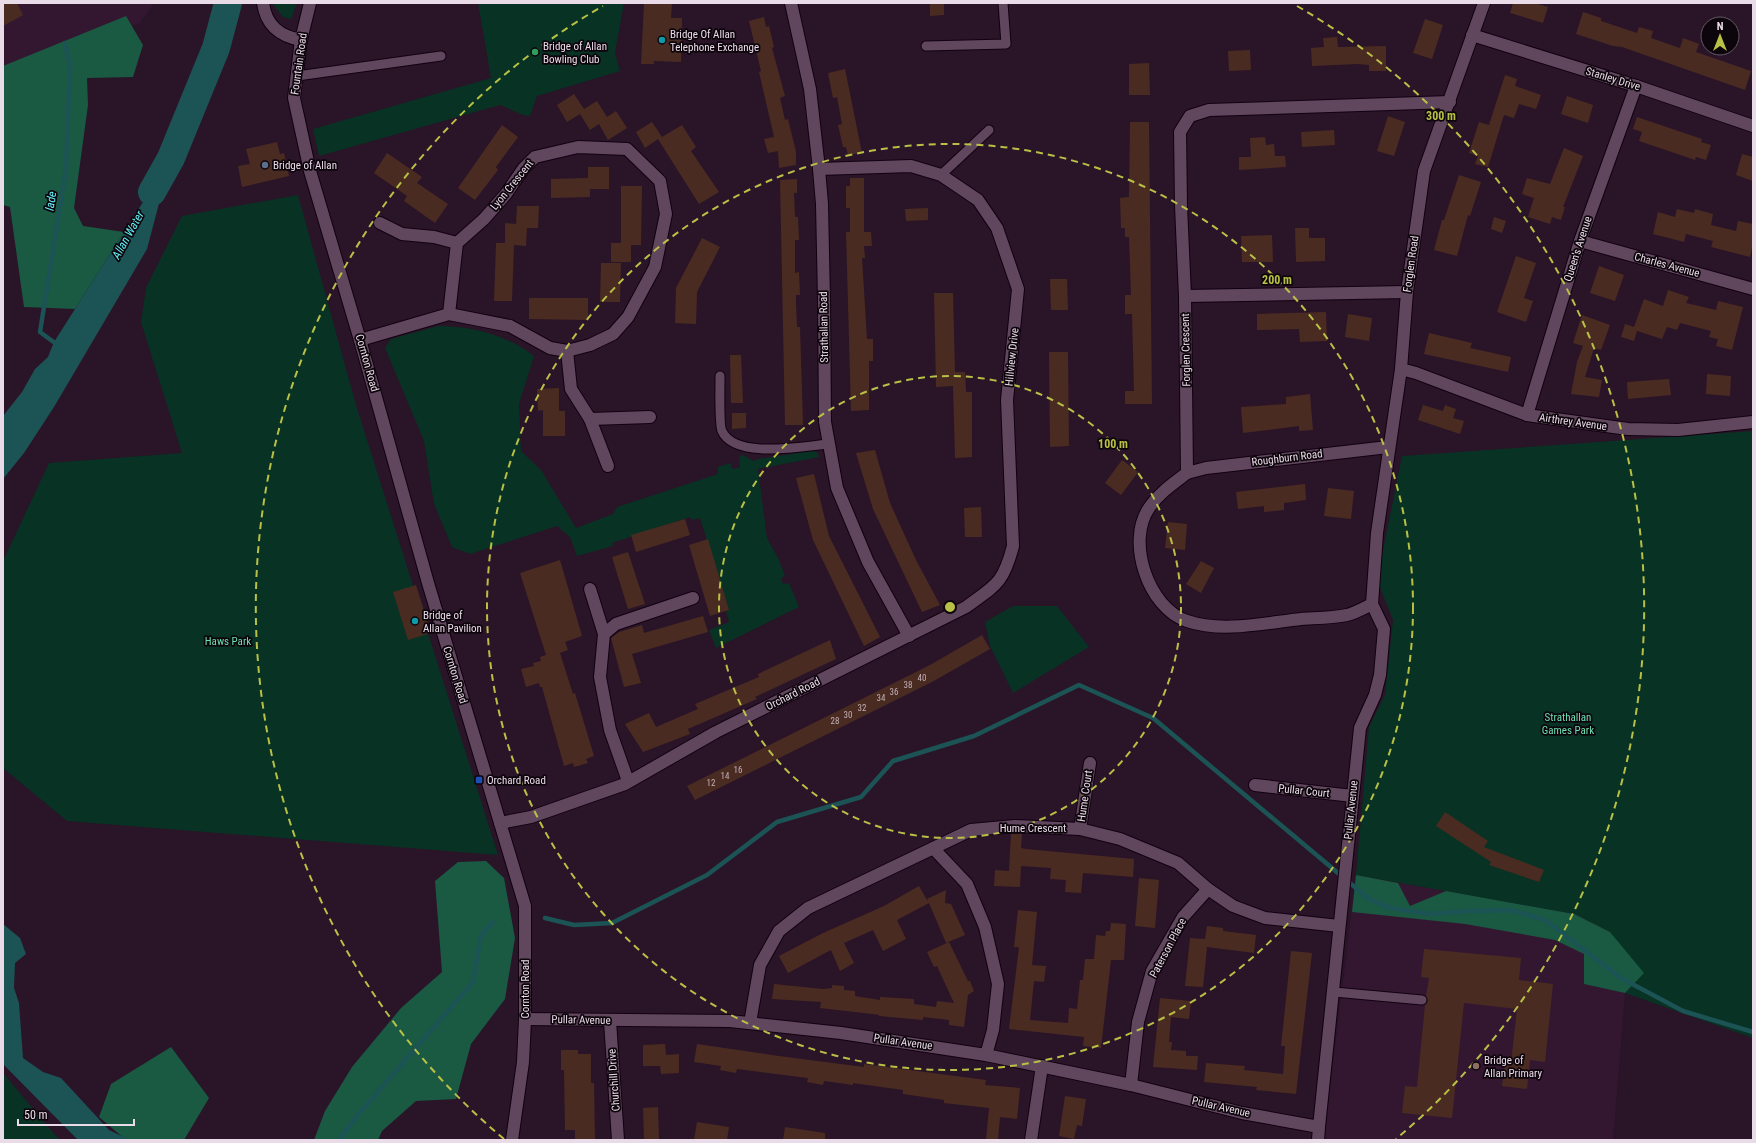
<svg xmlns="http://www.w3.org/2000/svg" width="1756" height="1143" font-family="'Roboto Condensed',sans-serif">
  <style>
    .built { fill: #331731 }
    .green { fill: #083223 }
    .forest { fill: #1a5942 }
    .water { fill: #1c5355 }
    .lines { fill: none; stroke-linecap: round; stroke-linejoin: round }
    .stream { stroke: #1c5355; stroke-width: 4.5 }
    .river { stroke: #1c5355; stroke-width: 28 }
    .building { fill: #4a2b22 }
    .lane-casing { stroke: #120111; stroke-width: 11 }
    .street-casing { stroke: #120111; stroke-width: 14 }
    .secondary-casing { stroke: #120111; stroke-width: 14 }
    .lane { stroke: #61475e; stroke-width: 9 }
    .street { stroke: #61475e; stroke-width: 12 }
    .secondary { stroke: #61475e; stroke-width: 12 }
    .ring { fill: none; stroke: #b9c046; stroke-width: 2; stroke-dasharray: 7 5 }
    .culture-dot { fill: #0f9aa8; stroke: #0d050c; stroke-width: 1.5 }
    .leisure-dot { fill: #2e9e5b; stroke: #0d050c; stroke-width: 1.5 }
    .service-dot { fill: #5c6f8a; stroke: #0d050c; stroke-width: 1.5 }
    .transit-dot { fill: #1a4fb4; stroke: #0d050c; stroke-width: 1.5 }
    .education-dot { fill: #8d6e63; stroke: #0d050c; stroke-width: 1.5 }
    .labels { text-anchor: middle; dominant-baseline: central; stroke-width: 3.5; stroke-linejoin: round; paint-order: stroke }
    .number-label { font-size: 9px; fill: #c2afb6 }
    .poi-label { font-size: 11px; fill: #eadbe8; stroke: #0d050c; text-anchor: start }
    .street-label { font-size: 11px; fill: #eadbe8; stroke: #0d050c }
    .park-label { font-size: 11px; fill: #6ddeb0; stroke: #0d050c }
    .water-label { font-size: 12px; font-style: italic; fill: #63f5fb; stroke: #0d050c }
    .centre { fill: #b9c046; stroke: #0d050c; stroke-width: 2 }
    .ring-label { font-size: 12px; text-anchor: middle; font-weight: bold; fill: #b9c046; stroke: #0d050c; stroke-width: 3.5; stroke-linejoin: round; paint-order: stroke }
  </style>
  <rect width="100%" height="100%" fill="#2a1428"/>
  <g class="built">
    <path d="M3 3H154L140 23 3 67Z"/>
    <path d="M1356 875 1574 914 1610 932 1625 993 1613 1140H1324Z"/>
  </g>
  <g class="green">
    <path d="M272 3H297L291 19 283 17Z"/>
    <path d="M478 3H624L615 53 620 71 537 96 530 116 523 115 500 105 319 156 313 129 491 78Z"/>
    <path d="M298 195 356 405 498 855 67 821 3 768V561L49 463 182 453 141 322 146 288 182 216Z"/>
    <path d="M438 326C472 326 507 335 534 356L519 404 521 451 541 470 576 528 613 514 617 507 718 474V467L731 463 732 469 740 467 739 460 741 454 754 461 758 459 811 451 817 452 819 457 758 469 767 538 779 560 785 576 781 578 783 584 789 583 799 607 716 648 709 630 729 622 726 611 729 610 700 518 692 520 690 517 612 543 613 546 577 556 570 537 557 526 470 554 452 547 434 504 424 441 385 348 391 339Z"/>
    <path d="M1753 431V1038L1625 993 1610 932 1574 914 1356 875 1369 727 1385 695 1393 620 1377 580 1402 456Z"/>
    <path d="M1013 606H1057L1089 647 1013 693 990 646 985 622Z"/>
    <path d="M3 1073 56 1136 61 1140H3Z"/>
  </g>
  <g class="forest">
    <path d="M126 16 143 45 133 77 87 78 88 105 74 208 83 226 124 232 75 309 24 307 10 207 3 205V66Z"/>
    <path d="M486 861 504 878 515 938 505 999 471 1044 456 1099 416 1101 382 1131 378 1140H314L325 1111 352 1067 401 1008 442 972 435 881 458 862Z"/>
    <path d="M1356 875 1398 883 1410 906 1446 891 1574 914 1610 932 1644 973 1625 993 1584 984V954L1555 940 1465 924 1352 912Z"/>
    <path d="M171 1047 209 1098 184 1140H126L99 1117 111 1084Z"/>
  </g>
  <g class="water">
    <path d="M171 158 147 249 54 407 24 453 3 479V416L22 392 35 369 48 357 54 342Z"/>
    <path d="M3 924 20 938 26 954 15 963 14 988 19 1003 23 1058 43 1072 61 1078 109 1130 130 1140H78L3 1064Z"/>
  </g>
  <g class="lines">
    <g class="stream">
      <path d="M59 346 40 332 66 169 70 66 65 43"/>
      <path d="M545 918 574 925 612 923 707 875 777 822 861 797 893 761 974 736 1079 685 1153 718 1369 899 1390 908 1430 914 1470 911 1511 910 1545 920 1621 978 1683 1011 1753 1032"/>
      <path d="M339 1140 357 1116 473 982 481 935 493 922"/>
    </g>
    <path class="river" d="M152 192 171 158 216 48 228 3"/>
  </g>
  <g class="building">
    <path d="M3 3H17L23 15 3 26Z"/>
    <path d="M644 3H672L671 18H682L681 62 654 61V64H641Z"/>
    <path d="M930 3H944V15L930 16Z"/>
    <path d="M1513 3H1534L1548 7 1543 23 1510 13Z"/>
    <path d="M1583 12 1601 18V21L1637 33 1639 27 1653 31 1651 38 1680 48 1683 38 1699 44 1696 52 1751 71 1745 90 1622 47 1613 46 1576 34Z"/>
    <path d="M764 17 766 27 769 26 774 47 772 48 785 96 780 98 785 120 788 119 796 152V165L779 168 778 151 768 153 764 139 774 137 759 72 761 71 749 21Z"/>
    <path d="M1425 19 1443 25 1432 59 1413 53Z"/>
    <path d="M1337 37 1338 47 1386 46V71H1369V65L1358 64 1312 66 1311 48 1324 47 1323 38Z"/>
    <path d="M1250 50 1251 70 1229 71 1228 51Z"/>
    <path d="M1149 63 1150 95H1129V64Z"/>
    <path d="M845 69 862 153 848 155 846 147H843L838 125 842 124 837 97 833 98 828 73Z"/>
    <path d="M1505 75 1517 79 1515 86 1541 95 1536 109 1519 104 1514 118 1504 115 1488 167 1475 164 1478 156 1469 153 1479 122 1489 125Z"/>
    <path d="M574 94 584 109 597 101 607 117 616 111 627 128 608 140 599 124 590 130 580 114 567 122 557 105Z"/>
    <path d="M1567 96 1593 105 1588 123 1561 114Z"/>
    <path d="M1388 116 1405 122 1394 156 1377 151Z"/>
    <path d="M1637 117 1702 139 1701 142 1711 145 1706 160 1696 157 1695 160 1639 141 1642 132 1633 129Z"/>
    <path d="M652 122 662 137 682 125 696 147 691 151 719 192 699 204 658 139 645 148 636 132Z"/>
    <path d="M1130 122H1149L1152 404H1125V391H1134L1132 314H1125V295H1131L1129 237H1125V228H1121L1120 198 1129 197Z"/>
    <path d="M502 125 518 137 496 167 498 170 475 200 458 188Z"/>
    <path d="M1334 130 1335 145 1302 147 1301 132Z"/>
    <path d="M1265 137 1266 145 1274 144 1275 156H1285L1286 167 1239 170V157H1251L1250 138Z"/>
    <path d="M277 142 280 154 284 153 289 176 242 187 238 166 250 164 246 149Z"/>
    <path d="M1564 148 1583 156 1563 207H1565L1561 220 1552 217 1550 224 1528 217 1534 198 1522 194 1527 178 1550 184Z"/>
    <path d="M387 153 422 177 417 183 448 204 435 223 404 201 407 196 374 173Z"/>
    <path d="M1742 154 1753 157V181L1736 175Z"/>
    <path d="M588 167H609V189H590V197L551 198V179L588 178Z"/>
    <path d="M1459 175 1481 182 1470 216 1468 215 1457 256 1434 250 1442 220H1444Z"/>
    <path d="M850 178H864V232H871L872 246H864L865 258H862L867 339H873V361H869V410L851 411 846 232H850V208H846V186H850Z"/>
    <path d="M797 179V193H794L795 217H798L799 240H795V273L799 272 800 295H796V303L797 327H800L803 425H785L780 180Z"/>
    <path d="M621 186H642L641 245H631V262H611V243H621Z"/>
    <path d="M517 206H539L538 228H527L526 246 514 245 512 301H494L496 243H505V223L516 224Z"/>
    <path d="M928 208V220L906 221 905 209Z"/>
    <path d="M1677 209 1694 213 1695 209 1713 214 1711 225 1736 231 1738 221 1753 224V243L1750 257 1711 247 1713 241 1686 234 1684 242 1653 234 1658 212 1675 217Z"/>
    <path d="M1494 217 1506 221 1502 233 1491 229Z"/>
    <path d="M1295 228H1309V238H1325V261L1296 262Z"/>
    <path d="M1272 235 1273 262H1242L1241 236Z"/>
    <path d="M702 238 720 247 697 292 696 324 675 323 676 288Z"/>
    <path d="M1516 256 1536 263 1524 298 1533 301 1526 322 1497 312Z"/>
    <path d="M601 263H621L620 302H600Z"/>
    <path d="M1599 266 1624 275 1615 301 1590 293Z"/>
    <path d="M1050 279H1067L1068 310H1051Z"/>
    <path d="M1668 290 1689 297 1686 303 1716 310 1718 301 1743 307 1732 350 1716 346 1718 339 1709 337 1711 331 1680 323 1677 330 1667 327 1662 339 1637 331 1634 341 1621 337 1625 324 1634 327 1644 299 1663 306Z"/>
    <path d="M934 293H953L955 372H965L966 392H972V457L955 458 953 386 936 387Z"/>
    <path d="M529 298H588V320L529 319Z"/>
    <path d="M1326 312 1327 341 1300 342 1299 329 1257 330V314Z"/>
    <path d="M1348 314 1372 318 1369 341 1345 337Z"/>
    <path d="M1582 315 1610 325 1601 350 1594 348 1585 377 1602 380 1599 397 1571 394 1577 362 1583 346 1573 343Z"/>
    <path d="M1429 333 1472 343 1470 348 1511 357 1508 372 1424 354Z"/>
    <path d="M1049 352H1068L1069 446 1050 447Z"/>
    <path d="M730 355H741L743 403H731Z"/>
    <path d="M1707 374 1731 376 1730 396 1706 394Z"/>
    <path d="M1669 379 1671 395 1628 399 1627 382Z"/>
    <path d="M559 388V411H565V436H543V410L538 411 537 389Z"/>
    <path d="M1310 394 1313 430 1299 431V426L1243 433 1241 407 1286 404V397Z"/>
    <path d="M1423 405 1443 411 1445 405 1456 409 1453 418 1464 421 1460 434 1418 420Z"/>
    <path d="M732 413H746V428L732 429Z"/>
    <path d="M875 450 890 503 916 560 940 605 922 612 873 509 856 453Z"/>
    <path d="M1122 460 1138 472 1121 495 1105 483Z"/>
    <path d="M814 474 829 536 880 637 864 646 813 540 796 478Z"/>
    <path d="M1305 484 1306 500 1284 503V510L1264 512V506L1238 509 1236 492Z"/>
    <path d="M1328 488 1354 491 1351 519 1324 516Z"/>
    <path d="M981 507 982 537H965L964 508Z"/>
    <path d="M685 519 690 535 636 552 631 535Z"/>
    <path d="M1168 522 1187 524 1185 550 1165 548Z"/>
    <path d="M708 539 729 610 710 616 689 545Z"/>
    <path d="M628 552 645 604 628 609 612 557Z"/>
    <path d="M560 560 582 636 565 642 568 650 560 653 573 694 575 693 594 756 586 759 588 763 574 767 573 763 564 766 542 687H540L539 683 526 687 521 669 534 666 533 663 541 661 540 657 546 655 520 573Z"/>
    <path d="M1201 561 1214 568 1201 593 1186 584Z"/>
    <path d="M416 585 431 633 408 640 393 592Z"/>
    <path d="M703 616 708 632 632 654 641 683 624 687 611 638 619 632 642 625 644 633Z"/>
    <path d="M982 635 990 649 932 682 695 800 687 786 930 665Z"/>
    <path d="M830 640 836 659 755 697 757 699 688 729 690 734 643 752 625 724 649 713 656 727 698 709 695 704 759 677 758 674Z"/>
    <path d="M1445 812 1488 841 1484 847 1544 870 1539 882 1489 865 1491 862 1436 826Z"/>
    <path d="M1011 834H1022L1021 848 1026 849 1134 859 1133 877 1083 873 1081 893 1065 892 1066 880 1050 879 1051 868 1021 866 1020 887 994 886 995 870 1009 871Z"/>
    <path d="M1139 878 1159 880 1155 928 1135 926Z"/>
    <path d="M919 886 928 902 927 899 946 890 945 903 951 904 965 935 946 943 929 903 897 920 906 939 883 951 873 930 844 943 854 963 840 971 831 950 788 973 779 956 823 933 884 906Z"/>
    <path d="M1018 910 1037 912 1032 965 1046 966 1044 982 1034 981 1030 1020 1068 1023 1069 1008 1077 1009 1080 980H1083L1085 959H1094L1096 935 1105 936 1106 931H1110L1111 923 1126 924 1124 960H1111L1101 1048 1083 1046 1084 1037 1009 1029 1019 947H1014Z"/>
    <path d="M1207 926 1223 928V931L1256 935 1254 953 1207 947 1203 987 1185 986 1190 938 1205 939Z"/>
    <path d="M949 942 968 981H970L974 991 968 995 964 1027 949 1025V1020L923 1017V1020L879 1016V1015L872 1014 820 1008 821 1002 772 999 774 984 823 989 832 988V985L844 986V990L855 991V996L880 1000V997L914 999V1004L936 1007 937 1001 954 1003 937 966 934 967 927 952Z"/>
    <path d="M1424 949 1521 958 1519 980 1553 984 1545 1062 1530 1060 1527 1089 1502 1086 1505 1062 1511 1063 1517 1009 1464 1003 1452 1118 1402 1113 1405 1086 1417 1087 1425 1005 1428 1001 1426 996 1429 978 1421 977Z"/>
    <path d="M1291 951 1312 953 1296 1094 1256 1090 1257 1087 1204 1082 1206 1063 1245 1066 1244 1070 1283 1074 1285 1046H1281Z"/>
    <path d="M1160 998 1191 1001 1189 1019 1171 1017 1169 1042H1172L1171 1050 1186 1051V1056H1198L1197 1070 1153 1067Z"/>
    <path d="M665 1044 666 1055 679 1054V1073L661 1074 660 1066H643V1045Z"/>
    <path d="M697 1044 779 1056 864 1067V1064L986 1080 985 1085 1020 1088 1017 1119 1000 1117 998 1140H986L989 1108 944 1103V1100L903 1094V1090L853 1083V1085L824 1081 823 1085 807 1082 808 1078 761 1072 737 1069 736 1073 720 1070 721 1066 694 1062Z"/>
    <path d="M561 1050H578V1054H591V1083H594L595 1140H575V1130H565L564 1070H561Z"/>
    <path d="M1065 1096 1086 1099 1082 1126 1077 1125 1074 1139 1059 1136Z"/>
    <path d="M658 1107 659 1140H644L643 1108Z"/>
    <path d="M697 1122 729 1127 727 1140H694Z"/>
    <path d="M785 1127 825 1133V1140H783Z"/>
  </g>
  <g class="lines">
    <g class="lane-casing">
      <g id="lane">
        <path d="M926 46 1006 44 1003 3"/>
        <path d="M297 76 441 56"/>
        <path d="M941 175 989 130"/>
        <path d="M720 376C720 386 719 426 722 431 735 460 804 446 829 444"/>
        <path d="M1334 992 1422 1000"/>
      </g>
    </g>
    <g class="street-casing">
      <g id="street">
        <path d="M263 3C266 26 280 36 301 40"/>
        <path d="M791 3 810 89 819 169 822 204 824 300 825 422 837 488 868 562 909 636"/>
        <path d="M1472 35 1636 86 1753 126"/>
        <path d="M380 223 402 234 434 237 457 243"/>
        <path d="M1580 241 1753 289"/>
        <path d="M1185 296 1407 292"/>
        <path d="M360 340 449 314 510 326 550 348 567 351 590 345 613 334 628 317 655 267 666 214 660 181 627 149 578 147 535 157 523 169 506 194 484 219 457 243 449 314"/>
        <path d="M567 351 571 389 590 419 650 417"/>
        <path d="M1401 369 1416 373 1527 415 1548 418 1628 429 1678 430 1753 422"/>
        <path d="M1527 415 1580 241 1636 86"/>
        <path d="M590 419 608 466"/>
        <path d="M1187 473 1206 468 1388 447"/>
        <path d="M590 589 604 634"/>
        <path d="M1372 604C1364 608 1355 613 1347 615 1332 618 1316 618 1301 619 1265 623 1222 633 1187 621 1148 608 1126 541 1149 508 1159 493 1174 483 1187 473L1185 296 1181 206 1180 132 1190 116 1209 110 1450 102"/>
        <path d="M628 781 610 730 600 677 604 634 616 624 693 598"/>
        <path d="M1255 785 1353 796"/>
        <path d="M500 823 531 817 625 784 716 732 966 607C996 585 1003 584 1013 546L1007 400 1018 289 997 228 978 200 941 175 911 166 819 169"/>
        <path d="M1080 829 1090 763"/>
        <path d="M933 848 967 884 985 927 998 984 993 1030 986 1055"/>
        <path d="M525 1019 730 1021 841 1033 986 1055 1131 1085 1242 1113 1319 1127 1360 728 1375 695 1380 675 1384 629 1372 604 1377 533 1401 369 1407 292 1424 171 1484 3"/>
        <path d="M610 1021 618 1140"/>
        <path d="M750 1023 760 965 779 931 808 908 971 830 1015 826 1080 829 1120 839 1178 863 1208 889 1233 906 1265 918 1339 926"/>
        <path d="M1131 1085 1138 1022 1152 971 1183 917 1208 889"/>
        <path d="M1031 1140 1042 1066"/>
        <path d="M1318 1140 1319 1127"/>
      </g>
    </g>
    <g class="secondary-casing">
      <path id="secondary" d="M310 3 301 40 294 98 310 171 360 340 428 583 525 906V1019L523 1062 512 1140"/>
    </g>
    <use href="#lane" class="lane"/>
    <use href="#street" class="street"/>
    <use href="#secondary" class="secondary"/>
  </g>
  <g class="ring">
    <circle cx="950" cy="607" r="231"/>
    <circle cx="950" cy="607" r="463"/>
    <path d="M504 1139A694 694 0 0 1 603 6M1297 6A694 694 0 0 1 1396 1139"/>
  </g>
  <g class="culture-dot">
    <circle cx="662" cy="40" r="4"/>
    <circle cx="415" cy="621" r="4"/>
  </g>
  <circle class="leisure-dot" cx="535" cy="52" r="4"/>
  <circle class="service-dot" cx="265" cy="165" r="4"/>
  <rect class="transit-dot" x="475" y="776" width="8" height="8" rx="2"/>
  <circle class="education-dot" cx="1476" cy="1066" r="4"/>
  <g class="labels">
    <g class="number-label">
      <text x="922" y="678">40</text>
      <text x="908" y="685">38</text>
      <text x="894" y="692">36</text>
      <text x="881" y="698">34</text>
      <text x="862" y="708">32</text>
      <text x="848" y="715">30</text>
      <text x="835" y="721">28</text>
      <text x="738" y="770">16</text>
      <text x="725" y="776">14</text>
      <text x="711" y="783">12</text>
    </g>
    <g class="poi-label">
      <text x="670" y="34">Bridge Of Allan<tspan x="670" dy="13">Telephone Exchange</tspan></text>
      <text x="543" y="46">Bridge of Allan<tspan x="543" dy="13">Bowling Club</tspan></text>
      <text x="273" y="165">Bridge of Allan</text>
      <text x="423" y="615">Bridge of<tspan x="423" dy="13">Allan Pavilion</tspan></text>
      <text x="487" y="780">Orchard Road</text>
      <text x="1484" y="1060">Bridge of<tspan x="1484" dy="13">Allan Primary</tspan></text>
    </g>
    <g class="street-label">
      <text transform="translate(299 64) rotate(-82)">Fountain Road</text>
      <text transform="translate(1613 79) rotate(17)">Stanley Drive</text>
      <text transform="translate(512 185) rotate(-51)">Lyon Crescent</text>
      <text transform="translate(1578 249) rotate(-72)">Queen's Avenue</text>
      <text transform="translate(1411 264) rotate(-82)">Forglen Road</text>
      <text transform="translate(1667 265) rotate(15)">Charles Avenue</text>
      <text transform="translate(824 327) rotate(-91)">Strathallan Road</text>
      <text transform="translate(1186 350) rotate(-91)">Forglen Crescent</text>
      <text transform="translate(1012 357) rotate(-84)">Hillview Drive</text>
      <text transform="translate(367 363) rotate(74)">Cornton Road</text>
      <text transform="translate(1573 422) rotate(8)">Airthrey Avenue</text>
      <text transform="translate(1287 458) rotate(-7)">Roughburn Road</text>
      <text transform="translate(455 675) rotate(73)">Cornton Road</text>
      <text transform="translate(793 694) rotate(-27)">Orchard Road</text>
      <text transform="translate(1304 791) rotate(6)">Pullar Court</text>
      <text transform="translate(1085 796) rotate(-82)">Hume Court</text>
      <text transform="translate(1351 810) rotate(-84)">Pullar Avenue</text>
      <text x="1033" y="828">Hume Crescent</text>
      <text transform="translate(1168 948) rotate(-62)">Paterson Place</text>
      <text transform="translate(525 989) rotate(-90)">Cornton Road</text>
      <text transform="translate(581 1020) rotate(1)">Pullar Avenue</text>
      <text transform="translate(903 1042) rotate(8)">Pullar Avenue</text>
      <text transform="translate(614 1080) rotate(-94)">Churchill Drive</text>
      <text transform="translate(1221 1107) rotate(13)">Pullar Avenue</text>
    </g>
    <g class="park-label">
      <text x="228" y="641">Haws Park</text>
      <text x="1568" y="717">Strathallan<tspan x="1568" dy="13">Games Park</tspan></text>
    </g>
    <g class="water-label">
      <text transform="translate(51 201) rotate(-81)">lade</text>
      <text transform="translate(128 235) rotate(-61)">Allan Water</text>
    </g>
  </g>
  <circle cx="950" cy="607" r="6" class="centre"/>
  <g class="ring-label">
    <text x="1441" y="120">300 m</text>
    <text x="1277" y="284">200 m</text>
    <text x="1113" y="448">100 m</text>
  </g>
  <rect width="1756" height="1143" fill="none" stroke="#eadbe8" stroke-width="8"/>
  <g transform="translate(1720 36)"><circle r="19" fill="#0d050c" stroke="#655b64"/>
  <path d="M0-3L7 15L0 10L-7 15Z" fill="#b9c046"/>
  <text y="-6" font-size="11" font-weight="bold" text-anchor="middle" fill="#eadbe8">N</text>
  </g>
  <path d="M18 1119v6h116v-6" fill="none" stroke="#eadbe8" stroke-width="2"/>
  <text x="24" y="1119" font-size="12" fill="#eadbe8" stroke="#0d050c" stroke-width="3" paint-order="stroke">50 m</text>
</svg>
